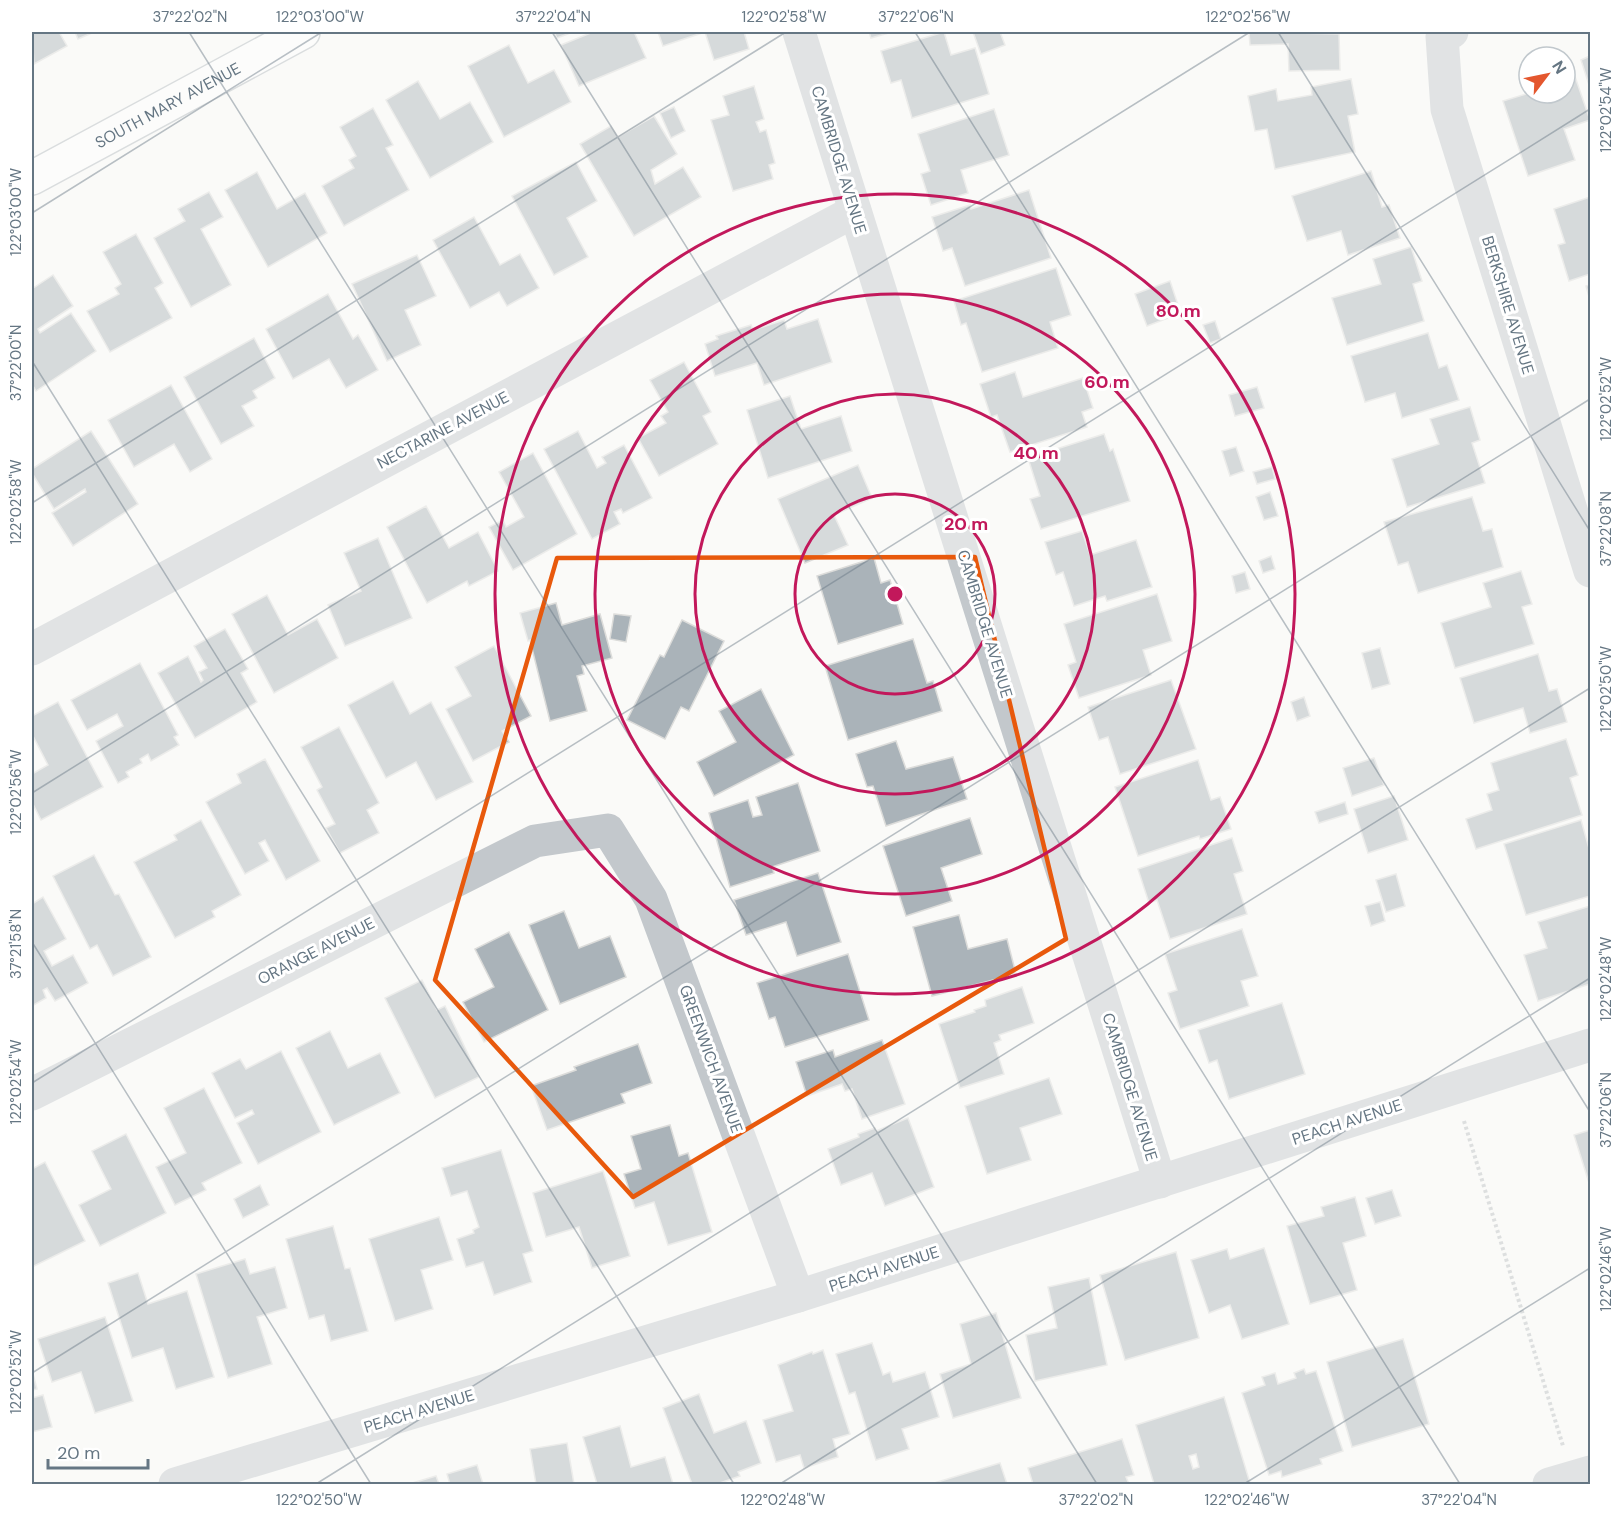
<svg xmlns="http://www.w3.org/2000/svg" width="1622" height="1516" font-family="'DM Sans',sans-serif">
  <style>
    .building { fill: #aab3b9; stroke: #dcdcda; stroke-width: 1.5; fill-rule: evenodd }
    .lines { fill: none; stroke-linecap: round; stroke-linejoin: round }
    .secondary-casing { stroke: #b3babf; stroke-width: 36 }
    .path { stroke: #bbbfc2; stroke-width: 4; stroke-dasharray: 3 3; stroke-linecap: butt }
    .minor { stroke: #c3c8cc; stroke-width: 33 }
    .secondary { stroke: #fff; stroke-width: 33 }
    .marked { fill: none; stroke: #e8590c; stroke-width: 4.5; stroke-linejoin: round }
    .ticks { fill: none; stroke: #657683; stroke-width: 1.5; stroke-opacity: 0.45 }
    .ring { fill: none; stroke: #c2185b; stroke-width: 3 }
    .labels { text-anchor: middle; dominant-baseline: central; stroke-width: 6; stroke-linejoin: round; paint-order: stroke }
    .street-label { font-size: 16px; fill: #657683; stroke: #fff }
    .centre { fill: #c2185b; stroke: #fff; stroke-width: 3 }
    .ring-label { font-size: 18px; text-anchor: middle; font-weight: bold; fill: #c2185b; stroke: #fff; stroke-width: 6; stroke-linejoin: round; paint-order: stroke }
    .neatline { fill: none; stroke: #657683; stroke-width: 2 }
    .ticks-label { font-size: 15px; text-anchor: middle; fill: #657683 }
  </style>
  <rect width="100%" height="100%" fill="#fafaf8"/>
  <g class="building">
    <path d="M32 32H59L67 46 34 64Z"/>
    <path d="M75 32H94L78 39Z"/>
    <path d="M554 32H573L557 38Z"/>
    <path d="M593 32H634L646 58 579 86 561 45Z"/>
    <path d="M658 32H744L749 49 714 60 705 32 663 46Z"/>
    <path d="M869 32H892L871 38Z"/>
    <path d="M944 32 951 55 975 48 989 94 912 118 901 80 891 83 881 51Z"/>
    <path d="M973 32H1000L1005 45 981 54Z"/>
    <path d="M1249 32 1339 34 1340 70 1289 71 1288 44 1250 45Z"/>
    <path d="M509 45 528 83 554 70 571 102 504 137 468 66Z"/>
    <path d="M1590 56V88L1581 60Z"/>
    <path d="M1572 68 1590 120 1564 129 1575 160 1528 176 1503 101 1529 93H1565V70Z"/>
    <path d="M1351 79 1358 114 1348 116 1355 152 1275 169 1267 129 1255 131 1248 96 1276 89 1278 101 1312 95 1311 87Z"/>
    <path d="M418 81 440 119 470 102 493 142 430 178 386 100Z"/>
    <path d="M754 86 764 119 756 122 760 132 766 130 775 163 769 165 773 179 733 191 711 120 729 115 723 96Z"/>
    <path d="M674 107 685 131 671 138 660 113Z"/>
    <path d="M373 108 393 145 386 148 409 190 344 226 322 186 354 168 349 160 356 156 340 127Z"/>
    <path d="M994 109 1009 155 961 170 968 193 931 205 921 174 930 171 918 134Z"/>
    <path d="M654 116 677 154 651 170 655 184 683 167 701 197 634 236 580 144 611 126 618 137Z"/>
    <path d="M576 162 597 201 567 218 588 257 554 275 512 196Z"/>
    <path d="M1371 171 1382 207 1389 205 1400 238 1348 255 1341 231 1307 241 1292 196Z"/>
    <path d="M257 172 277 209 305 193 327 233 268 267 225 190Z"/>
    <path d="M1029 190 1051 258 965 286 952 248 943 251 932 217 970 205 971 209Z"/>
    <path d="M209 192 223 217 201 229 231 285 191 307 154 238 185 221 178 209Z"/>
    <path d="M1590 197V274L1569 281 1558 245 1565 243 1554 209Z"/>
    <path d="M474 217 500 265 520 254 539 288 507 306 499 292 470 308 433 240Z"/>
    <path d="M136 234 163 283 155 288 172 318 110 352 87 311 119 294 115 288 121 284 103 252Z"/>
    <path d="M1411 247 1422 281 1413 284 1424 321 1347 345 1332 298 1381 284 1373 259Z"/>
    <path d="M417 255 436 296 405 310 421 345 387 361 352 284Z"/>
    <path d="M1056 268 1071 315 1050 322 1058 348 982 372 966 323 961 325 954 301Z"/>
    <path d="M53 275 73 306 38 329 40 333 71 313 96 351 36 391 32 384V289Z"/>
    <path d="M1170 281 1179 308 1175 310 1176 315 1147 326 1135 294Z"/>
    <path d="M1590 285V300L1586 286Z"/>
    <path d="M328 294 353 339 358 335 378 370 346 388 329 359 293 379 266 329Z"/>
    <path d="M818 319 832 362 764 385 757 363 715 376 705 344 718 339 716 336 751 325 753 330 784 320 787 329Z"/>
    <path d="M1215 321 1221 339 1210 343 1203 325Z"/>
    <path d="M1428 333 1439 368 1447 365 1459 400 1402 418 1395 393 1365 402 1351 356Z"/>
    <path d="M254 338 275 378 253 391 257 398 242 406 254 426 221 444 184 377Z"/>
    <path d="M684 362 711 412 703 416 718 444 659 476 638 438 666 423 661 416 668 412 650 380Z"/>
    <path d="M1015 372 1023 397 1083 378 1093 408 1082 412 1087 427 1010 452 997 415 991 417 980 384Z"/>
    <path d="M171 385 212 459 190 472 174 444 134 467 108 420Z"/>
    <path d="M1257 387 1264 408 1235 416 1229 395Z"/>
    <path d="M790 396 801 429 841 416 852 451 768 478 747 410Z"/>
    <path d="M1470 407 1480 440 1472 443 1485 483 1407 507 1392 459 1439 444 1430 419Z"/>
    <path d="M91 431 138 504 73 546 52 513 86 492 85 489 54 509 32 473V469Z"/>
    <path d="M578 431 597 468 606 463 602 457 624 445 652 498 623 513 621 509 614 512 620 524 592 539 544 449Z"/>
    <path d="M1104 434 1110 451 1113 449 1130 501 1041 529 1030 499 1040 496 1028 458Z"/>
    <path d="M1236 447 1244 471 1230 476 1222 451Z"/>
    <path d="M533 453 577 534 513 570 489 527 503 520 506 527 524 517 499 472Z"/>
    <path d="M858 465 872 498 834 515 848 545 805 563 778 499Z"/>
    <path d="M1272 467 1275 479 1257 484 1253 472Z"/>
    <path d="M1270 492 1278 516 1264 520 1256 497Z"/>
    <path d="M1472 497 1483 531 1492 529 1503 567 1418 593 1408 562 1398 565 1384 522Z"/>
    <path d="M426 506 449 548 478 532 498 571 469 586 467 581 427 603 387 527Z"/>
    <path d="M1082 531 1090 555 1136 540 1152 587 1107 601 1105 596 1074 606 1063 572 1056 575 1045 542Z"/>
    <path d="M378 538 412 618 345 646 328 605 361 591 344 553Z"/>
    <path d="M1271 556 1275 569 1263 573 1259 561Z"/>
    <path d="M874 558 881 583 890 580 903 624 838 644 817 576Z"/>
    <path d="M1521 571 1532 604 1522 607 1534 644 1455 668 1441 623 1491 607 1483 583Z"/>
    <path d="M1245 572 1250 589 1236 593 1232 576Z"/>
    <path d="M1157 594 1172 641 1143 650 1151 675 1079 698 1068 665 1076 662 1064 624Z"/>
    <path d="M267 595 288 635 317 619 338 658 274 693 232 614Z"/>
    <path d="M556 603 562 625 600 614 612 658 582 666 584 674 577 676 587 711 550 721 530 640 528 641 520 613Z"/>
    <path d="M614 614 631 616 626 642 610 639Z"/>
    <path d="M682 620 724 641 689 711 681 707 665 739 627 720 660 655 664 657Z"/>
    <path d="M225 629 248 669 241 673 257 702 195 738 158 673 188 656 201 682 203 680 199 672 207 668 194 646Z"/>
    <path d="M913 639 927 683 933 681 942 711 848 740 825 666Z"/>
    <path d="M494 646 531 716 502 731 509 742 473 761 446 709 471 696 455 667Z"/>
    <path d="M1380 648 1390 684 1372 689 1362 653Z"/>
    <path d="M1538 654 1549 691 1557 689 1567 722 1530 733 1523 708 1474 723 1460 678Z"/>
    <path d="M140 663 178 735 174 737 179 745 151 761 148 754 140 759 142 763 126 772 129 777 118 783 96 741 123 726 117 714 87 730 71 700Z"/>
    <path d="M1171 680 1196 749 1120 774 1108 737 1099 740 1088 707Z"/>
    <path d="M393 681 410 714 431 702 473 782 436 800 416 762 386 778 348 705Z"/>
    <path d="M761 689 794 755 714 796 697 762 736 742 719 711Z"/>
    <path d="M1304 697 1310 716 1297 721 1291 702Z"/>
    <path d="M58 702 103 787 41 820 32 802V774L48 765 32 734V716Z"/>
    <path d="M339 727 379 803 367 810 379 833 340 853 326 828 335 824 317 790 322 787 301 747Z"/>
    <path d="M1566 739 1578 775 1570 778 1582 815 1476 849 1466 819 1492 810 1487 794 1499 790 1491 763Z"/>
    <path d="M896 741 906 769 953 757 967 799 886 826 873 786 867 787 856 754Z"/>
    <path d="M1374 758 1384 785 1352 796 1343 768Z"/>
    <path d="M265 759 320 861 286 880 265 840 259 843 269 861 245 874 206 802 241 783 237 774Z"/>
    <path d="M1198 760 1211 800 1220 797 1231 829 1200 839 1199 836 1138 856 1115 787Z"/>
    <path d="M798 783 820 851 772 867 774 873 730 887 709 813 748 800 753 817 762 815 756 797Z"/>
    <path d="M1394 796 1408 840 1368 853 1354 809Z"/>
    <path d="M1345 802 1348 814 1319 823 1315 812Z"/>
    <path d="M970 818 982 854 941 868 952 901 906 916 883 846Z"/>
    <path d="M201 820 241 895 212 911 215 917 175 938 134 862 177 840 174 835Z"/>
    <path d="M1581 820 1590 852V896L1526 915 1504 844Z"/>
    <path d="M1232 838 1243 871 1234 874 1247 914 1170 939 1157 900 1149 903 1138 869Z"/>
    <path d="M94 855 115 895 119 894 151 957 113 976 97 945 90 949 53 876Z"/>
    <path d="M818 873 841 942 797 956 786 922 746 935 734 900Z"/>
    <path d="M1396 874 1405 906 1386 912 1376 880Z"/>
    <path d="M43 897 66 939 44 951 52 966 73 955 88 983 55 1001 47 988 43 990 46 998 32 1006V904Z"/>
    <path d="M1380 902 1385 921 1371 926 1365 906Z"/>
    <path d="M1590 906V984L1538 1001 1524 955 1547 948 1538 922Z"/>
    <path d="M564 911 579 948 610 936 626 977 560 1004 529 925Z"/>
    <path d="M959 915 968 949 1007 939 1016 974 932 996 913 927Z"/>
    <path d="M1242 929 1258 976 1241 981 1249 1006 1180 1029 1168 993 1177 990 1165 954Z"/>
    <path d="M509 932 548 1010 484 1042 463 1002 494 987 475 949Z"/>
    <path d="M848 954 869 1020 785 1047 775 1017 769 1019 757 983Z"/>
    <path d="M422 980 437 1010 445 1006 479 1077 435 1098 385 998Z"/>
    <path d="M1022 987 1034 1023 999 1035 1001 1040 994 1043 1004 1074 960 1088 939 1024 975 1012 974 1010 986 1006 985 1000Z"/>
    <path d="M1282 1003 1305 1074 1229 1099 1217 1060 1209 1063 1198 1030Z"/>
    <path d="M330 1031 348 1068 380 1053 400 1093 334 1125 296 1048Z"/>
    <path d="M882 1040 905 1104 862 1119 852 1089 845 1091 842 1084 807 1096 796 1062 833 1050 835 1057Z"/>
    <path d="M638 1044 652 1083 621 1094 625 1103 547 1130 531 1086 576 1070 574 1067Z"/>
    <path d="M281 1051 321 1132 258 1164 237 1123 254 1114 252 1110 235 1118 212 1073 240 1059 246 1069Z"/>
    <path d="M1049 1078 1062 1114 1020 1128 1031 1160 987 1174 965 1106Z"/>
    <path d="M204 1088 242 1163 202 1183 206 1190 175 1205 156 1167 186 1153 164 1108Z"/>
    <path d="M908 1118 934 1187 885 1206 872 1173 841 1185 828 1149 859 1137 858 1134 875 1128 876 1131Z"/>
    <path d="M670 1125 679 1156 688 1153 712 1232 668 1245 654 1202 635 1208 624 1174 641 1169 631 1136Z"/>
    <path d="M1590 1130V1186L1574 1135Z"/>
    <path d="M126 1134 166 1213 100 1246 79 1205 111 1189 92 1151Z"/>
    <path d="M501 1150 533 1251 523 1254 532 1282 494 1295 483 1262 466 1267 457 1239 474 1233 473 1230 479 1227 467 1191 451 1196 442 1168Z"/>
    <path d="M45 1162 85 1241 32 1267V1169Z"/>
    <path d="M603 1171 630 1256 592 1268 579 1227 546 1237 533 1193Z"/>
    <path d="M260 1185 269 1205 243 1218 234 1199Z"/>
    <path d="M1392 1190 1401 1216 1375 1224 1366 1198Z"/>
    <path d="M1355 1197 1366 1236 1343 1243 1357 1290 1310 1304 1287 1226 1324 1216 1321 1207Z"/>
    <path d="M439 1217 453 1260 421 1270 433 1309 395 1321 369 1239Z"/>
    <path d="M333 1226 345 1269 350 1268 368 1331 331 1341 324 1315 309 1319 286 1239Z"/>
    <path d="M1264 1248 1289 1324 1242 1339 1230 1305 1209 1313 1191 1260 1227 1249 1230 1259Z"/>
    <path d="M1176 1252 1199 1338 1125 1360 1100 1275Z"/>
    <path d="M245 1259 250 1274 275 1267 287 1308 257 1317 272 1364 228 1378 196 1274Z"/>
    <path d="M138 1273 148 1304 187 1291 214 1377 176 1389 163 1348 132 1358 108 1283Z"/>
    <path d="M1089 1278 1107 1365 1035 1381 1026 1335 1057 1328 1048 1287Z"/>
    <path d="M996 1313 1021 1398 953 1418 940 1374 971 1364 960 1324Z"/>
    <path d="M105 1317 133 1401 95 1413 81 1372 52 1382 38 1339Z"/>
    <path d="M1403 1339 1429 1424 1352 1447 1327 1362Z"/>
    <path d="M872 1343 883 1375 890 1372 893 1382 925 1372 939 1417 902 1429 909 1449 876 1460 855 1392 849 1394 836 1354Z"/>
    <path d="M823 1350 850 1434 833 1439 838 1457 804 1468 800 1455 776 1462 763 1420 793 1411 778 1365 812 1352 813 1354Z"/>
    <path d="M1304 1369 1306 1374 1316 1371 1343 1451 1320 1459 1322 1464 1282 1477 1281 1471 1269 1475 1242 1393 1265 1385 1262 1377 1275 1373 1278 1384 1296 1378 1294 1373Z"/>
    <path d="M32 1370 37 1389 32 1390Z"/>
    <path d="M699 1394 714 1433 746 1421 761 1463 738 1472 740 1476 717 1484H692L663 1408Z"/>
    <path d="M43 1395 52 1427 32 1432V1398Z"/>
    <path d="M1224 1397 1250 1483 1154 1484 1136 1425ZM1196 1454 1199 1467 1193 1469 1189 1456Z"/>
    <path d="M620 1426 631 1467 665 1457 673 1484H597L583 1437Z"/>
    <path d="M1122 1439 1134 1475 1126 1477 1129 1484H1033L1028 1468Z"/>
    <path d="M567 1443 574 1484H536L530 1449Z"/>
    <path d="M1000 1463 1007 1484H931Z"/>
    <path d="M477 1465 483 1484H450L447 1474Z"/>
    <path d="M436 1476 439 1484H409Z"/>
  </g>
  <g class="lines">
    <g class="secondary-casing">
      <g id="secondary">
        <path id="s1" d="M32 178 303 32"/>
      </g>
    </g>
    <path class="path" d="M1464 1121 1563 1446"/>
    <g class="minor">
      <path d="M799 32 1160 1182"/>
      <path d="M1452 32 1442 36 1447 109 1590 571"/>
      <path d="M32 649 855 211"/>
      <path d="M32 1094 535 841 608 830 651 899 798 1296"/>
      <path d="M175 1484 798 1296 1590 1045"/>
      <path d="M1549 1484 1590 1472"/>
    </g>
    <use href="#secondary" class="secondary"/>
  </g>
  <path d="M0 0H1622V1516H0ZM975 557 1066 939 633 1197 435 980 557 558Z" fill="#fafaf8" fill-opacity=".55" fill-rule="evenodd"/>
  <path class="marked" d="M975 557 1066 939 633 1197 435 980 557 558Z"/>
  <path class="ticks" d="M189 32 1097 1484M552 32 1460 1484M915 32 1590 1112M1278 32 1590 531M32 213 322 32M32 361 734 1484M32 503 786 32M32 793 1250 32M32 942 371 1484M32 1083 1590 109M32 1373 1590 399M316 1484 1590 688M780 1484 1590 978M1244 1484 1590 1268"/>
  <g class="ring">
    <circle cx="895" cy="594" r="100"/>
    <circle cx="895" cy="594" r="200"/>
    <circle cx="895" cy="594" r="300"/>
    <circle cx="895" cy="594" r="400"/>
  </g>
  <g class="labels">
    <g class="street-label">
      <text stroke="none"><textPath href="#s1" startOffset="154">SOUTH MARY AVENUE</textPath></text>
      <text transform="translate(839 160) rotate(73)">CAMBRIDGE AVENUE</text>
      <text transform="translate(1508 305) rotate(73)">BERKSHIRE AVENUE</text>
      <text transform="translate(443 430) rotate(-28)">NECTARINE AVENUE</text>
      <text transform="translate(985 624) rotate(73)">CAMBRIDGE AVENUE</text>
      <text transform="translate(316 951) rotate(-27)">ORANGE AVENUE</text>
      <text transform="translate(711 1059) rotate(70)">GREENWICH AVENUE</text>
      <text transform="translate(1130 1087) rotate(73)">CAMBRIDGE AVENUE</text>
      <text transform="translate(1347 1122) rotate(-18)">PEACH AVENUE</text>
      <text transform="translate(884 1269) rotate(-18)">PEACH AVENUE</text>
      <text transform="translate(419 1411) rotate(-17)">PEACH AVENUE</text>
    </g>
  </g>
  <circle cx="895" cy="594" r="9" class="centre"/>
  <g class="ring-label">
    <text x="1178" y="317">80 m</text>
    <text x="1107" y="388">60 m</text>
    <text x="1036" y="459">40 m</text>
    <text x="966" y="530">20 m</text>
  </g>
  <rect width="1622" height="1516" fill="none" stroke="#ffffff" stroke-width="66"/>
  <g transform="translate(1547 75) rotate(58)"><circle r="28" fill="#ffffff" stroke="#c1c8cd" stroke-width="1.5"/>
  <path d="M0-4.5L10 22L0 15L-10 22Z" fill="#e4572e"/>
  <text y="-9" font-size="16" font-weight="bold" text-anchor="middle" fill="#657683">N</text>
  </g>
  <path d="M48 1459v9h100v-9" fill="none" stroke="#657683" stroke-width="3"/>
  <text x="57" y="1459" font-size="18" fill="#657683" stroke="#ffffff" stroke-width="4.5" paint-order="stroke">20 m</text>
  <rect x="33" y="33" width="1556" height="1450" class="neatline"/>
  <g class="ticks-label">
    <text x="190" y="22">37°22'02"N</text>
    <text x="320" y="22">122°03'00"W</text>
    <text x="553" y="22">37°22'04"N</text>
    <text x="784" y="22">122°02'58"W</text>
    <text x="916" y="22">37°22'06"N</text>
    <text x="1248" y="22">122°02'56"W</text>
    <text transform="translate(1606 110) rotate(-90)" y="5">122°02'54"W</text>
    <text transform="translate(16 212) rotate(-90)" y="5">122°03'00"W</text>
    <text transform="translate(16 363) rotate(-90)" y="5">37°22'00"N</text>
    <text transform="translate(1606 399) rotate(-90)" y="5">122°02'52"W</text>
    <text transform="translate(16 502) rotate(-90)" y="5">122°02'58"W</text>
    <text transform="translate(1606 529) rotate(-90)" y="5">37°22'08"N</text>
    <text transform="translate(1606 689) rotate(-90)" y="5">122°02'50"W</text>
    <text transform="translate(16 792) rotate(-90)" y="5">122°02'56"W</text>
    <text transform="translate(16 944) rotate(-90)" y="5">37°21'58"N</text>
    <text transform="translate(1606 979) rotate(-90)" y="5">122°02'48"W</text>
    <text transform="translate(16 1082) rotate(-90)" y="5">122°02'54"W</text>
    <text transform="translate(1606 1110) rotate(-90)" y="5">37°22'06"N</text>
    <text transform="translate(1606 1269) rotate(-90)" y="5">122°02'46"W</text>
    <text transform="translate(16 1372) rotate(-90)" y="5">122°02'52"W</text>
    <text x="319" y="1505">122°02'50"W</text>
    <text x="783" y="1505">122°02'48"W</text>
    <text x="1096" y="1505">37°22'02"N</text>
    <text x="1247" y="1505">122°02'46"W</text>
    <text x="1459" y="1505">37°22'04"N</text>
  </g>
</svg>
